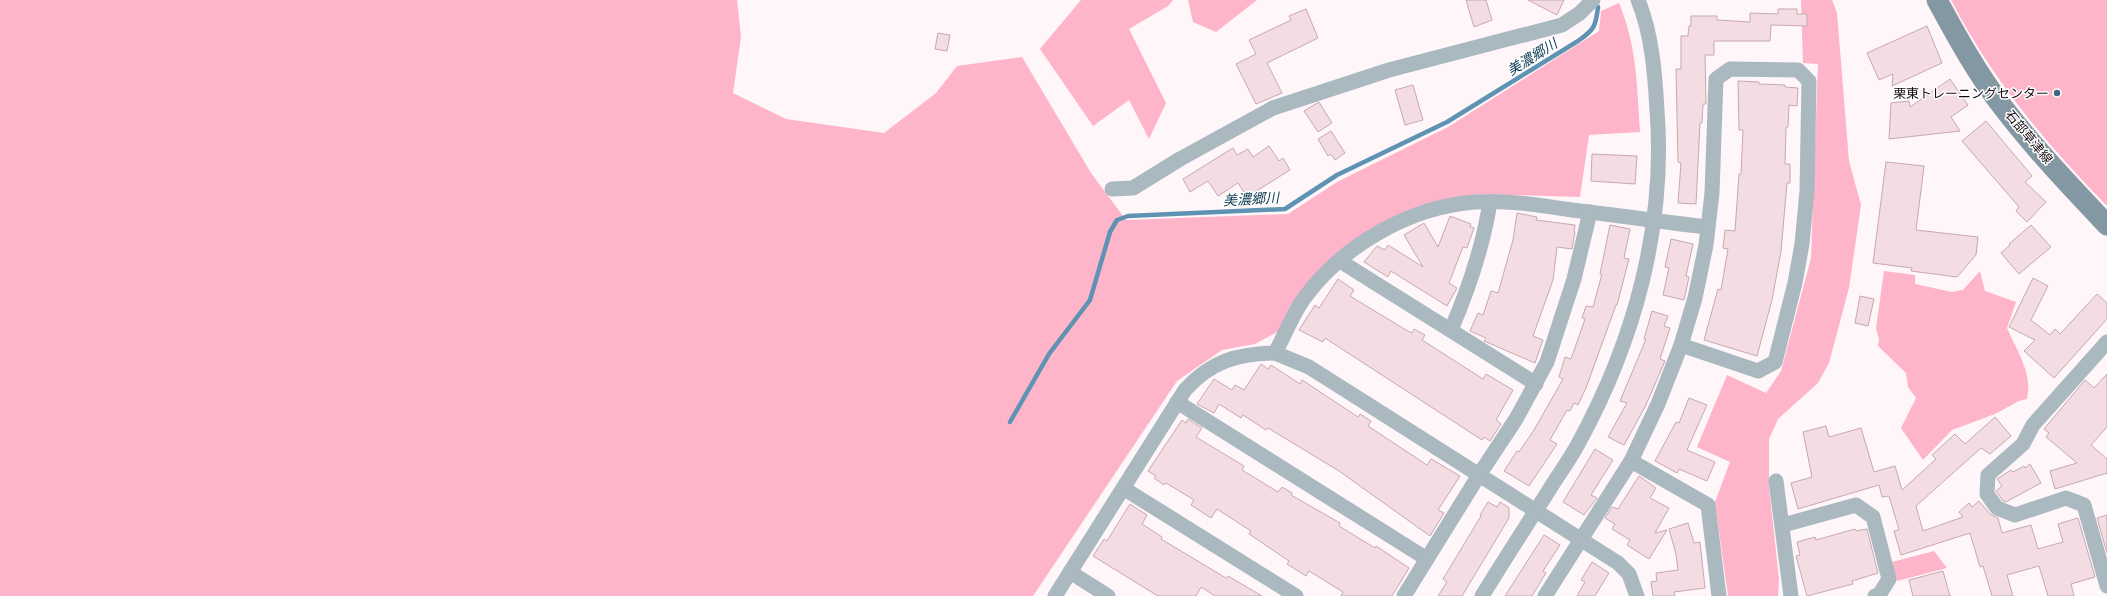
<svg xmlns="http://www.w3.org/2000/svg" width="2107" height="596" font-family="'IBM Plex Sans','Noto Sans JP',sans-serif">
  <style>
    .green { fill: #feb4c9 }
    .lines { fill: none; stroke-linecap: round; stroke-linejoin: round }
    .stream { stroke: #5f93b3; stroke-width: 4.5 }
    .building { fill: #f3dde2; stroke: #c9a7b0 }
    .minor { stroke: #aab8c0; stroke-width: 15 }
    .secondary { stroke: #8498a4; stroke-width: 21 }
    .poi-dot { fill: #366a86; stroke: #fff; stroke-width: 1.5 }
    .labels { text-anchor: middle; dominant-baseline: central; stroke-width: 3; stroke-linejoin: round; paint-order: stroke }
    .poi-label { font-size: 13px; fill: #150a0d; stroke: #fff; text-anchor: end }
    .street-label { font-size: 13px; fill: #150a0d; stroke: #fff }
    .water-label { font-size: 14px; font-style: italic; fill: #0f3c53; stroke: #fff }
  </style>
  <rect width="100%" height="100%" fill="#fef6f8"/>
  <g class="green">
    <path d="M0 0H737L741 37 733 93 786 119 884 133 936 93 957 66 1022 57 1091 173 1126 220 1288 214 1337 182 1448 127 1599 31 1601 11 1619 3C1637 46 1637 86 1640 132L1589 135 1580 197 1480 194 1431 203 1384 222 1279 331 1255 344 1222 350 1177 381 1033 596H0Z"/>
    <path d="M1081 0H1173L1168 6 1129 29 1166 103 1149 139 1129 100 1093 126 1040 49Z"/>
    <path d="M1188 0H1257L1216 32 1193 22Z"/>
    <path d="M1801 0H1832L1837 13 1849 161 1861 205 1849 288 1829 363 1818 383 1778 419 1769 439V487L1779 579 1778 596H1728L1715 502 1730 462 1697 447 1727 375 1766 393 1781 371 1811 258 1818 64 1803 63Z"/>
    <path d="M1951 0H2107V206C2044 141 1993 81 1951 0Z"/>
    <path d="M1884 271 1915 275V284L1952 292 1963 290 1980 271 1985 291 2016 302 2007 328C2017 351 2033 374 2027 399L2019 401 1995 414 1952 430 1923 460 1901 428 1916 398 1908 387 1906 373 1878 346 1879 339 1876 328Z"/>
    <path d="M1934 551 1947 568 1897 581 1892 562Z"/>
  </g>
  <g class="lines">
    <path class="stream" d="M1010 422 1049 354 1090 300 1110 232 1117 220 1128 216 1285 209 1337 175 1447 122 1578 41C1594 30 1596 26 1598 7"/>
  </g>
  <g class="building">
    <path d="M1466 0H1486L1492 20 1474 27Z"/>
    <path d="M1528 0H1564L1557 15Z"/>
    <path d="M1306 9 1318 38 1267 63 1282 93 1256 104 1236 64 1256 54 1249 40 1291 20 1289 16Z"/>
    <path d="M1778 9H1797V14H1807V26L1771 25 1770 41H1714V55H1705L1706 104H1703L1702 123H1700L1696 204 1678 203 1681 163 1678 162 1676 69H1681V36H1688L1689 26H1691V16H1717V20L1750 22V13L1778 14Z"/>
    <path d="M1927 26 1942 63 1892 86 1893 74 1879 80 1867 53Z"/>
    <path d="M938 33 950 35 947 51 935 49Z"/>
    <path d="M1950 79 1968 105 1951 117 1960 131 1889 139 1891 103 1909 101 1910 107Z"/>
    <path d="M1738 81 1759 82V84L1785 85V87L1798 88 1797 106 1789 105 1788 127H1786L1785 164H1790V183H1787L1781 251 1772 300 1757 356 1704 340 1718 289 1721 290 1728 249 1723 248 1725 230 1735 231 1739 174H1741L1743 130H1739Z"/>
    <path d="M1413 85 1423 120 1405 125 1395 90Z"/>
    <path d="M1319 102 1332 123 1318 132 1304 111Z"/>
    <path d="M1986 121 2032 176 2025 182 2046 202 2027 222 2016 211 2019 207 1962 141Z"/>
    <path d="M1331 131 1345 153 1335 160 1331 154 1328 156 1318 139Z"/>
    <path d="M1269 146 1279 161 1283 158 1290 170 1247 197 1238 183 1218 196 1208 181 1190 192 1183 179 1233 148 1237 155 1248 149 1253 157Z"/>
    <path d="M1592 154 1637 156 1635 184 1591 181Z"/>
    <path d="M1886 162 1924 166 1916 230 1978 237 1976 255 1957 277 1911 271 1912 268 1873 263Z"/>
    <path d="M1517 213 1537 217 1536 220 1575 225 1574 232H1575L1572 249 1557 247 1553 280 1533 336 1543 340 1535 363 1484 341 1486 338 1470 331 1478 313 1483 315 1491 291 1498 293 1513 240Z"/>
    <path d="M1450 216 1471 224 1470 227 1474 228 1467 248 1463 247 1449 283 1457 288 1447 306 1391 271 1388 277 1364 262 1377 246 1385 250 1388 245 1423 267 1404 235 1424 223 1438 247Z"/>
    <path d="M1610 225 1630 229 1624 258 1629 259 1617 305H1616L1586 388 1578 405 1574 403 1570 411 1567 410 1550 440 1557 444 1529 486 1504 471 1517 451 1519 452 1534 430 1563 379 1559 377 1565 357 1571 359 1585 319 1582 318 1586 306 1593 307 1602 274H1600Z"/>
    <path d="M2031 225 2051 247 2019 274 2001 253 2010 245 2009 244Z"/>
    <path d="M1671 239 1693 244 1686 276 1689 277 1684 300 1663 295 1669 268 1665 267Z"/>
    <path d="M2033 278 2048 286 2031 320 2050 335 2055 329 2060 334 2097 294 2107 303V319L2054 378 2024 351 2035 340 2009 327Z"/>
    <path d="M1338 279 1354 290 1350 296 1406 330 1412 333 1414 329 1425 335 1422 340 1483 379 1486 374 1513 390 1496 420 1501 424 1490 441 1484 437 1482 440 1325 338 1323 342 1299 330 1315 305 1319 308Z"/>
    <path d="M1860 296 1874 299 1868 326 1855 323Z"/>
    <path d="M1652 311 1668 316 1664 326 1670 328 1660 359 1665 361 1645 407 1624 445 1608 437 1627 403 1620 401 1646 339H1644Z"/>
    <path d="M1261 364 1268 369 1271 365 1300 384 1302 380 1358 417 1360 414 1371 421 1368 426 1427 465 1431 459 1460 476 1438 510 1444 513 1430 536 1339 471 1268 428 1266 430 1243 415 1241 418 1219 404 1214 413 1197 404 1214 379 1232 390 1235 385 1244 390Z"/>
    <path d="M2107 374V427L2091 445 2107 459V473L2055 489 2050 471 2077 463 2046 437 2049 433 2044 429 2085 380 2094 388Z"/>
    <path d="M1689 398 1707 405 1687 450 1715 462 1707 481 1679 469 1677 473 1655 461 1676 422 1679 423Z"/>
    <path d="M1995 417 2011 436 1990 454 1981 448 1916 506 1923 531 1963 517 1959 512 1969 503 1972 507 1979 501 1990 514 1998 518 2002 533 2031 525 2038 549 2063 542 2058 524 2078 518 2095 577 2071 584 2074 596H2048L2039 566 2007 575 2013 596H1992L1983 566 1980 567 1970 533 1901 555 1894 531 1899 530 1889 496 1882 497 1879 485 1798 509 1791 483 1812 477 1803 432 1826 426 1829 437 1861 428 1874 472 1895 466 1902 490 1936 459 1932 455 1955 434 1965 444Z"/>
    <path d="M1188 419 1202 428 1196 437 1244 466 1242 470 1278 492 1282 487 1292 493 1291 495 1340 523 1339 526 1375 548 1376 546 1409 568 1392 596H1341L1343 592 1309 571 1306 576 1287 564 1289 561 1249 534 1251 531 1217 509 1211 518 1191 505 1194 500 1166 483 1164 485 1154 478 1156 476 1148 471 1182 420 1186 423Z"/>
    <path d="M1595 449 1613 460 1591 495 1597 498 1584 515 1563 502Z"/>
    <path d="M2030 464 2041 483 2006 502 2003 501 1996 491 2002 486 1997 479 2011 470 2013 472 2024 466 2025 468Z"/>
    <path d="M1639 476 1656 488 1650 498 1669 508 1655 533 1667 530 1649 559 1627 545 1630 540 1612 529 1615 524 1605 518 1612 507 1618 509Z"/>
    <path d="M1488 502 1497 507 1500 502 1509 508V518L1462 596H1438L1447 582 1443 579 1481 516 1480 515Z"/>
    <path d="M1130 504 1147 515 1142 524 1162 537 1161 539 1226 578 1228 576 1262 596H1215L1201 587 1196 596H1158L1093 556 1104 539 1107 541Z"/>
    <path d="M2107 515V553L2097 518Z"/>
    <path d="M1688 523 1694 543 1700 542 1705 588 1674 592 1675 596H1653L1651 582 1657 581 1656 573 1678 570 1676 554 1669 529Z"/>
    <path d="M1855 529 1856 531 1867 529 1878 573 1852 581 1853 584 1807 596 1796 556 1800 555 1797 542 1815 537 1816 540Z"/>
    <path d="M1544 535 1560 545 1543 571 1546 573 1532 596H1505Z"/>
    <path d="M1592 562 1609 573 1595 596H1577L1585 582 1581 580Z"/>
    <path d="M1943 571 1950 596H1913L1909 580Z"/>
  </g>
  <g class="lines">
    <g class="minor">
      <path d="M1112 189 1133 188 1180 159 1273 108 1389 70 1562 25 1580 13 1593 0"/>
      <path d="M1340 261 1536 384"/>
      <path d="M1451 330C1469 288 1483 247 1490 202"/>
      <path d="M2107 342 2033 425 2023 444 1988 475 1987 494 1997 508 2015 515 2066 498 2084 505 2107 586"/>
      <path d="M1275 353 1309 367 1618 563 1629 574 1637 596"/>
      <path d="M1177 402 1427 559"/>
      <path d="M1631 461 1708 505 1719 596"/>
      <path d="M1776 481 1791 596"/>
      <path d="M1123 488 1296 596"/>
      <path d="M1783 525 1856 505 1873 517 1889 579 1879 595 1875 596"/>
      <path d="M1070 572 1108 596"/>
      <path d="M1055 596 1185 390C1211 361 1237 354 1275 353 1285 335 1293 313 1305 297 1344 245 1409 207 1475 202 1507 200 1540 205 1572 210 1617 215 1662 222 1707 227"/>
      <path d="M1404 596 1479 475 1516 419 1547 362 1574 279 1590 212"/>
      <path d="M1482 596C1503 562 1524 529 1546 495 1556 478 1569 461 1578 444 1634 342 1666 227 1657 110 1655 74 1652 34 1638 0"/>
      <path d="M1545 596 1631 461 1658 404 1681 345 1695 298 1706 245 1712 193 1716 79 1730 69 1798 70 1809 81 1807 191 1802 244 1795 283 1775 362 1758 371 1681 345"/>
    </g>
    <path class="secondary" d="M1937 0C1957 37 1977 73 2002 106 2034 148 2071 187 2107 225"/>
  </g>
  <circle class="poi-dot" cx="2057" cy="93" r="4"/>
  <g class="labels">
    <g class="poi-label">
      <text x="2049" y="93">栗東トレーニングセンター</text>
    </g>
    <g class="street-label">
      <text transform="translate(2029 137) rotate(50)">石部草津線</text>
    </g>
    <g class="water-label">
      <text transform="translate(1532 57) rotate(-32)">美濃郷川</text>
      <text transform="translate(1251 199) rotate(-3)">美濃郷川</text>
    </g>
  </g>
</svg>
